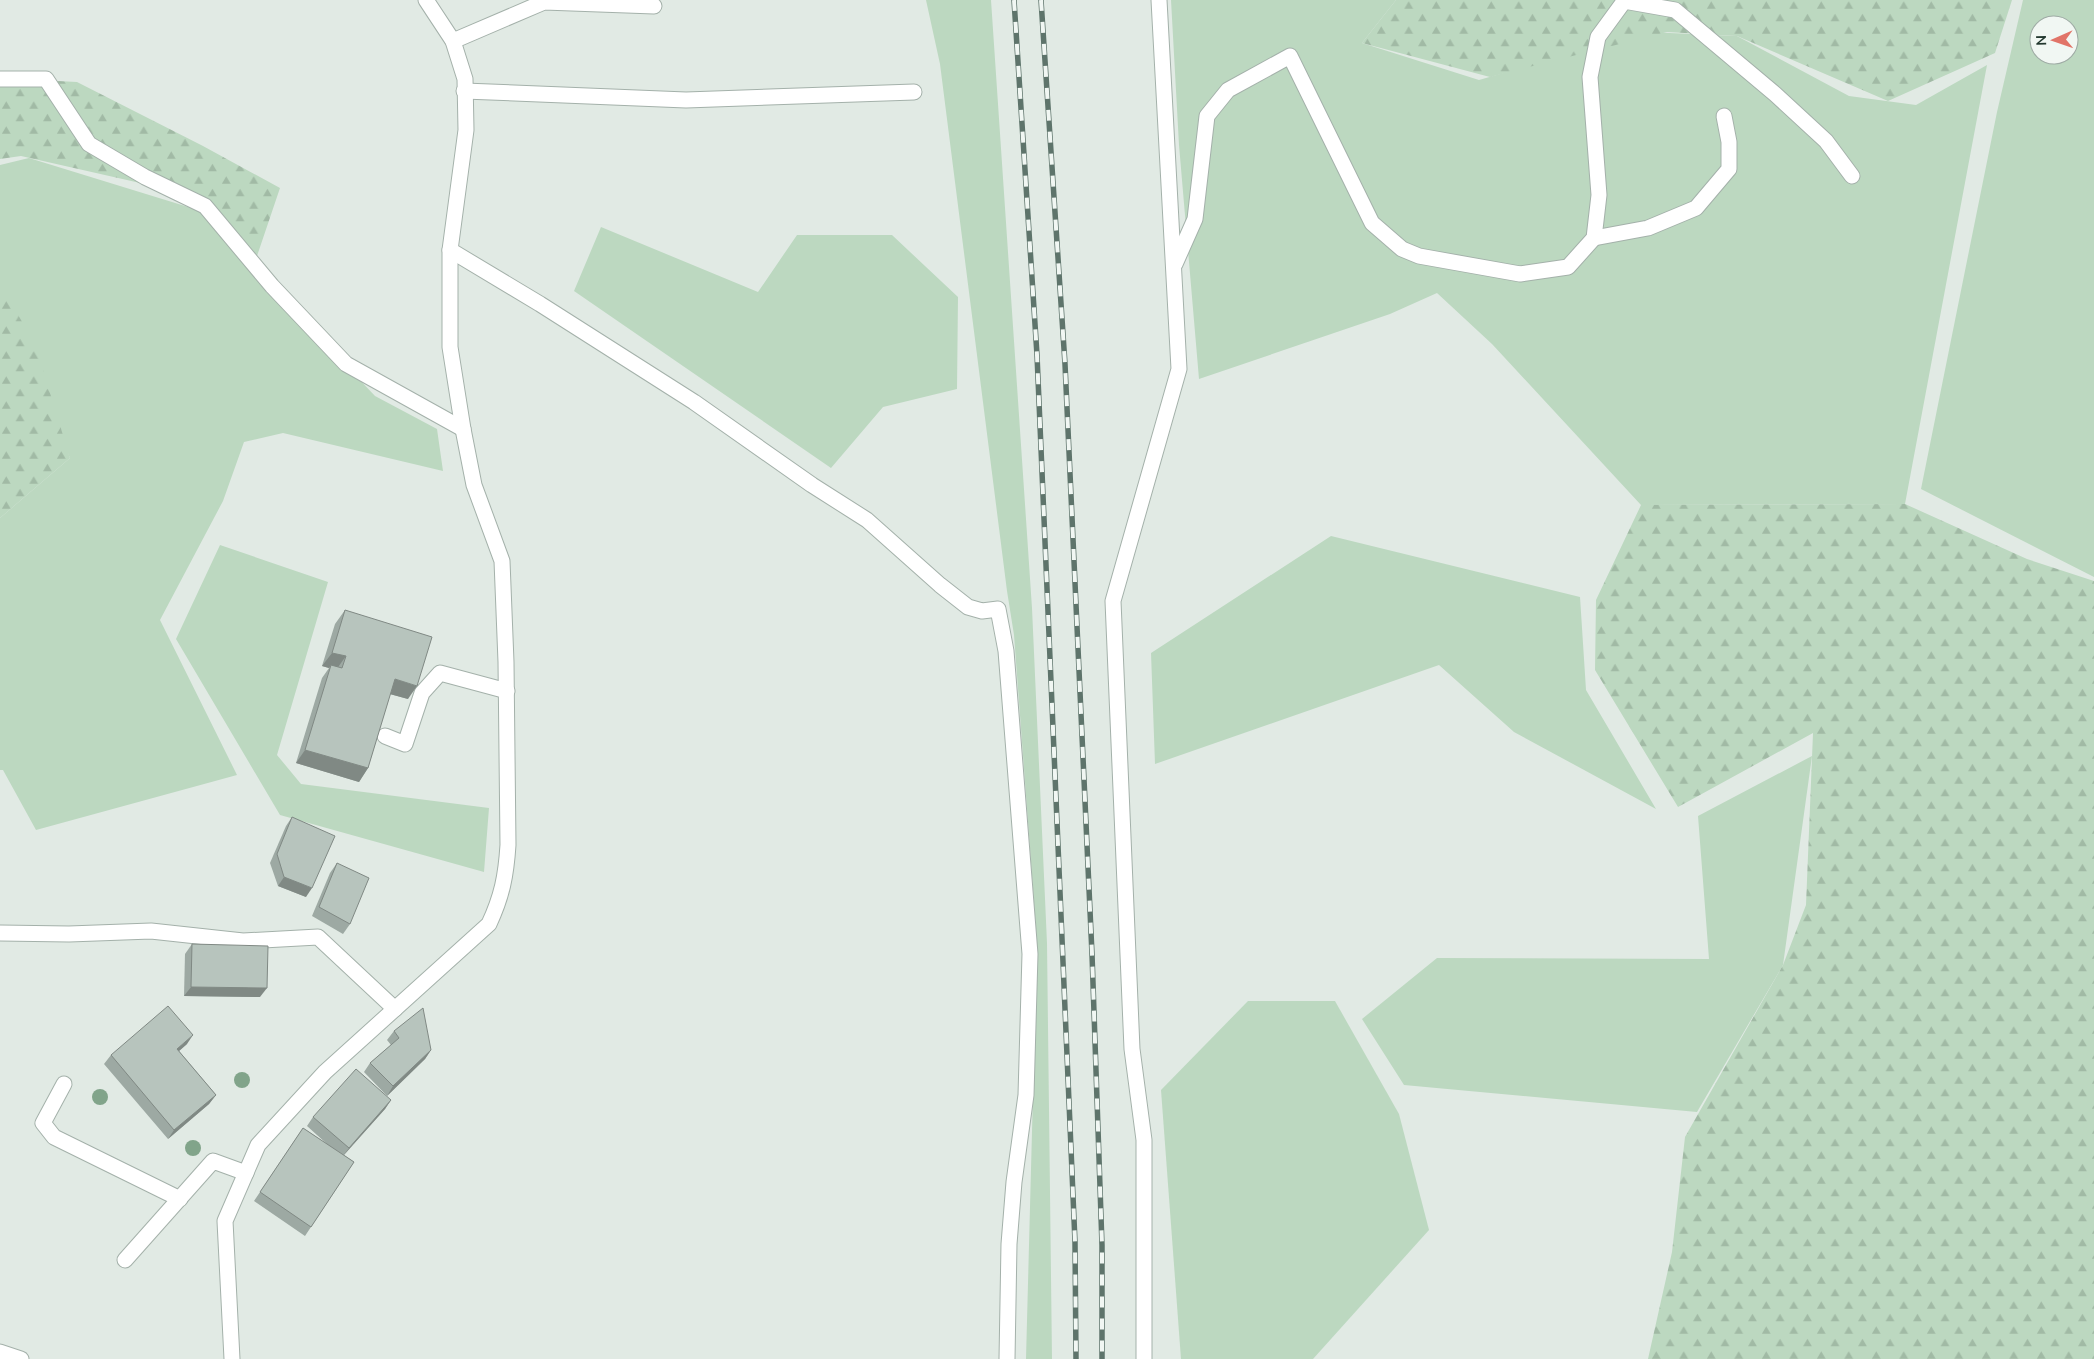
<svg xmlns="http://www.w3.org/2000/svg" width="2094" height="1359" font-family="Mulish,sans-serif">
  <style>
    .grass { fill: #bcd8c0; fill-rule: evenodd }
    .forest { fill: url(#forest-firs) }
    .lines { fill: none; stroke-linecap: round; stroke-linejoin: round }
    .minor-casing { stroke: #a4b1aa; stroke-width: 17 }
    .minor { stroke: #fff; stroke-width: 15 }
    .rail-casing { stroke: #5e746b; stroke-width: 5.5 }
    .rail { stroke: #f1f7f3; stroke-width: 4; stroke-dasharray: 11; stroke-linecap: butt }
    .tree { fill: #81a48a }
    .wall { fill: #9da9a3 }
    .shaded-wall { fill: #808984 }
    .building { fill: #b7c4bd; stroke: #808984 }
  </style>
  <defs>
    <pattern id="forest-firs" width="22" height="20" patternUnits="userSpaceOnUse" patternTransform="scale(1.25)"><rect width="22" height="20" fill="#bcd8c0"/><path d="M5 1l3.5 6h-7zM16 11l3.5 6h-7z" fill="#a1baa5"/></pattern>
  </defs>
  <rect width="100%" height="100%" fill="#e1eae4"/>
  <g class="grass">
    <path d="M926 0H991L1032 608 1047 943 1052 1359H1026L1037 942 1014 635 1007 591 940 64Z"/>
    <path d="M1171 0H1396L1362 43 1479 80 1647 32 1737 36 1849 96 1916 105 1987 65 1905 504 1641 505 1492 344 1437 293 1390 314 1199 379 1179 145Z"/>
    <path d="M2023 0H2094V577L1921 489 1997 112ZM2039 25H2069V55H2039Z"/>
    <path d="M29 158 198 210 375 396 437 429 443 471 283 433 244 442 223 501 160 620 237 775 36 830 3 770H0V518L70 458 0 299V165Z"/>
    <path d="M601 227 758 292 797 235H892L958 297 957 389 883 407 831 468 574 291Z"/>
    <path d="M1331 536 1580 597 1586 690 1656 809 1514 732 1439 665 1155 764 1151 653Z"/>
    <path d="M220 545 328 582 277 755 301 784 489 808 484 872 280 815 176 639Z"/>
    <path d="M1812 756 1783 965 1697 1112 1404 1085 1362 1019 1437 958 1709 959 1698 816Z"/>
    <path d="M1248 1001H1335L1399 1114 1429 1230 1313 1359H1181L1161 1090Z"/>
  </g>
  <g class="forest">
    <path d="M1396 0H2012L1995 53 1888 101 1737 36 1667 32 1490 77 1362 43Z"/>
    <path d="M0 78 77 82 203 146 280 188 257 256 171 190 21 156 0 159Z"/>
    <path d="M0 284 35 344 70 458 0 518Z"/>
    <path d="M1905 504 2027 559 2094 581V1359H1648L1672 1252 1685 1137 1783 965 1806 905 1813 733 1678 807 1595 670 1596 600 1641 505Z"/>
  </g>
  <g class="lines">
    <g class="minor-casing">
      <g id="minor">
        <path d="M1624 1 1675 10 1775 94 1826 141 1852 176"/>
        <path d="M453 41 544 2 654 6"/>
        <path d="M0 79H46L89 144 145 177 205 206 272 286 346 364 463 429"/>
        <path d="M464 91 686 100 914 92"/>
        <path d="M1594 238 1648 228 1696 208 1729 169V142L1724 116"/>
        <path d="M450 250 540 304 694 402 812 485 867 520 940 585 968 607 982 611 998 609 1006 651 1030 954 1026 1095 1014 1182 1009 1244 1007 1359"/>
        <path d="M1175 264 1195 219 1207 116 1228 90 1290 56 1372 223 1402 249 1419 256 1520 274 1568 267 1594 238 1599 195 1590 77 1598 37 1625 0"/>
        <path d="M385 736 405 744 422 693 440 673 507 691"/>
        <path d="M0 933 69 934 151 931 243 941 318 937 395 1009"/>
        <path d="M64 1084 43 1123 54 1137 180 1199"/>
        <path d="M125 1260 213 1161 246 1173"/>
        <path d="M0 1352 21 1359"/>
        <path d="M232 1359 225 1221 258 1145 325 1072 489 924C502 896 506 876 508 845L506 662 502 561 474 485 463 429 450 347V250L466 130 465 79 453 41 426 0"/>
        <path d="M1144 1359V1140L1132 1049 1113 601 1179 369 1159 0"/>
      </g>
    </g>
    <use href="#minor" class="minor"/>
    <g class="rail-casing">
      <g id="rail">
        <path d="M1014 0 1037 355 1075 1242 1076 1359"/>
        <path d="M1041 0 1065 364 1092 954 1102 1245V1359"/>
      </g>
    </g>
    <use href="#rail" class="rail"/>
  </g>
  <g class="tree">
    <circle cx="242" cy="1080" r="8"/>
    <circle cx="100" cy="1097" r="8"/>
    <circle cx="193" cy="1148" r="8"/>
  </g>
  <g class="wall">
    <path d="M345 610 408 699 390 694 368 768 359 782 296 763 322 678 329 668 322 666 335 624Z"/>
    <path d="M292 817 306 897 278 886 270 863 286 826Z"/>
    <path d="M337 863 350 924 343 934 312 916 330 873Z"/>
    <path d="M192 944 260 997 184 996 185 954Z"/>
    <path d="M394 1031 431 1050 425 1059 387 1096 364 1072 370 1063 391 1045 387 1040Z"/>
    <path d="M187 1044 179 1051 216 1095 209 1104 168 1139 104 1064 111 1055Z"/>
    <path d="M391 1100 385 1109 344 1155 354 1162 305 1236 254 1201 303 1128 327 1144 307 1126 313 1117Z"/>
  </g>
  <g class="shaded-wall">
    <path d="M332 653 346 656 336 670 331 665 329 668 322 666Z"/>
    <path d="M395 679 417 686 408 699 386 693Z"/>
    <path d="M305 750 368 768 359 782 296 763Z"/>
    <path d="M284 877 312 888 306 897 278 886Z"/>
    <path d="M191 987 267 988 260 997 184 996Z"/>
    <path d="M193 1035 187 1044 171 1058 177 1049Z"/>
    <path d="M431 1050 425 1059 387 1096 393 1086Z"/>
    <path d="M216 1095 209 1104 168 1139 174 1130Z"/>
    <path d="M391 1100 385 1109 342 1157 349 1148Z"/>
  </g>
  <g class="building">
    <path d="M345 610 432 637 417 686 395 679 368 768 305 750 331 665 342 668 346 656 332 653Z"/>
    <path d="M292 817 335 836 312 888 284 877 277 854Z"/>
    <path d="M337 863 369 878 350 924 319 907Z"/>
    <path d="M192 944 268 946 267 988 191 987Z"/>
    <path d="M168 1006 193 1035 177 1049 216 1095 174 1130 111 1055Z"/>
    <path d="M423 1008 431 1050 393 1086 370 1063 399 1038 394 1031Z"/>
    <path d="M356 1069 391 1100 349 1148 313 1117Z"/>
    <path d="M303 1128 354 1162 311 1227 260 1192Z"/>
  </g>
  <g transform="translate(2054 40) rotate(268)"><circle r="24" fill="#f1f7f3" stroke="#9faba5"/>
  <path d="M0-4L9 19L0 12L-9 19Z" fill="#e17468"/>
  <text y="-8" font-size="14" font-weight="bold" text-anchor="middle" fill="#23382f">N</text>
  </g>
</svg>
